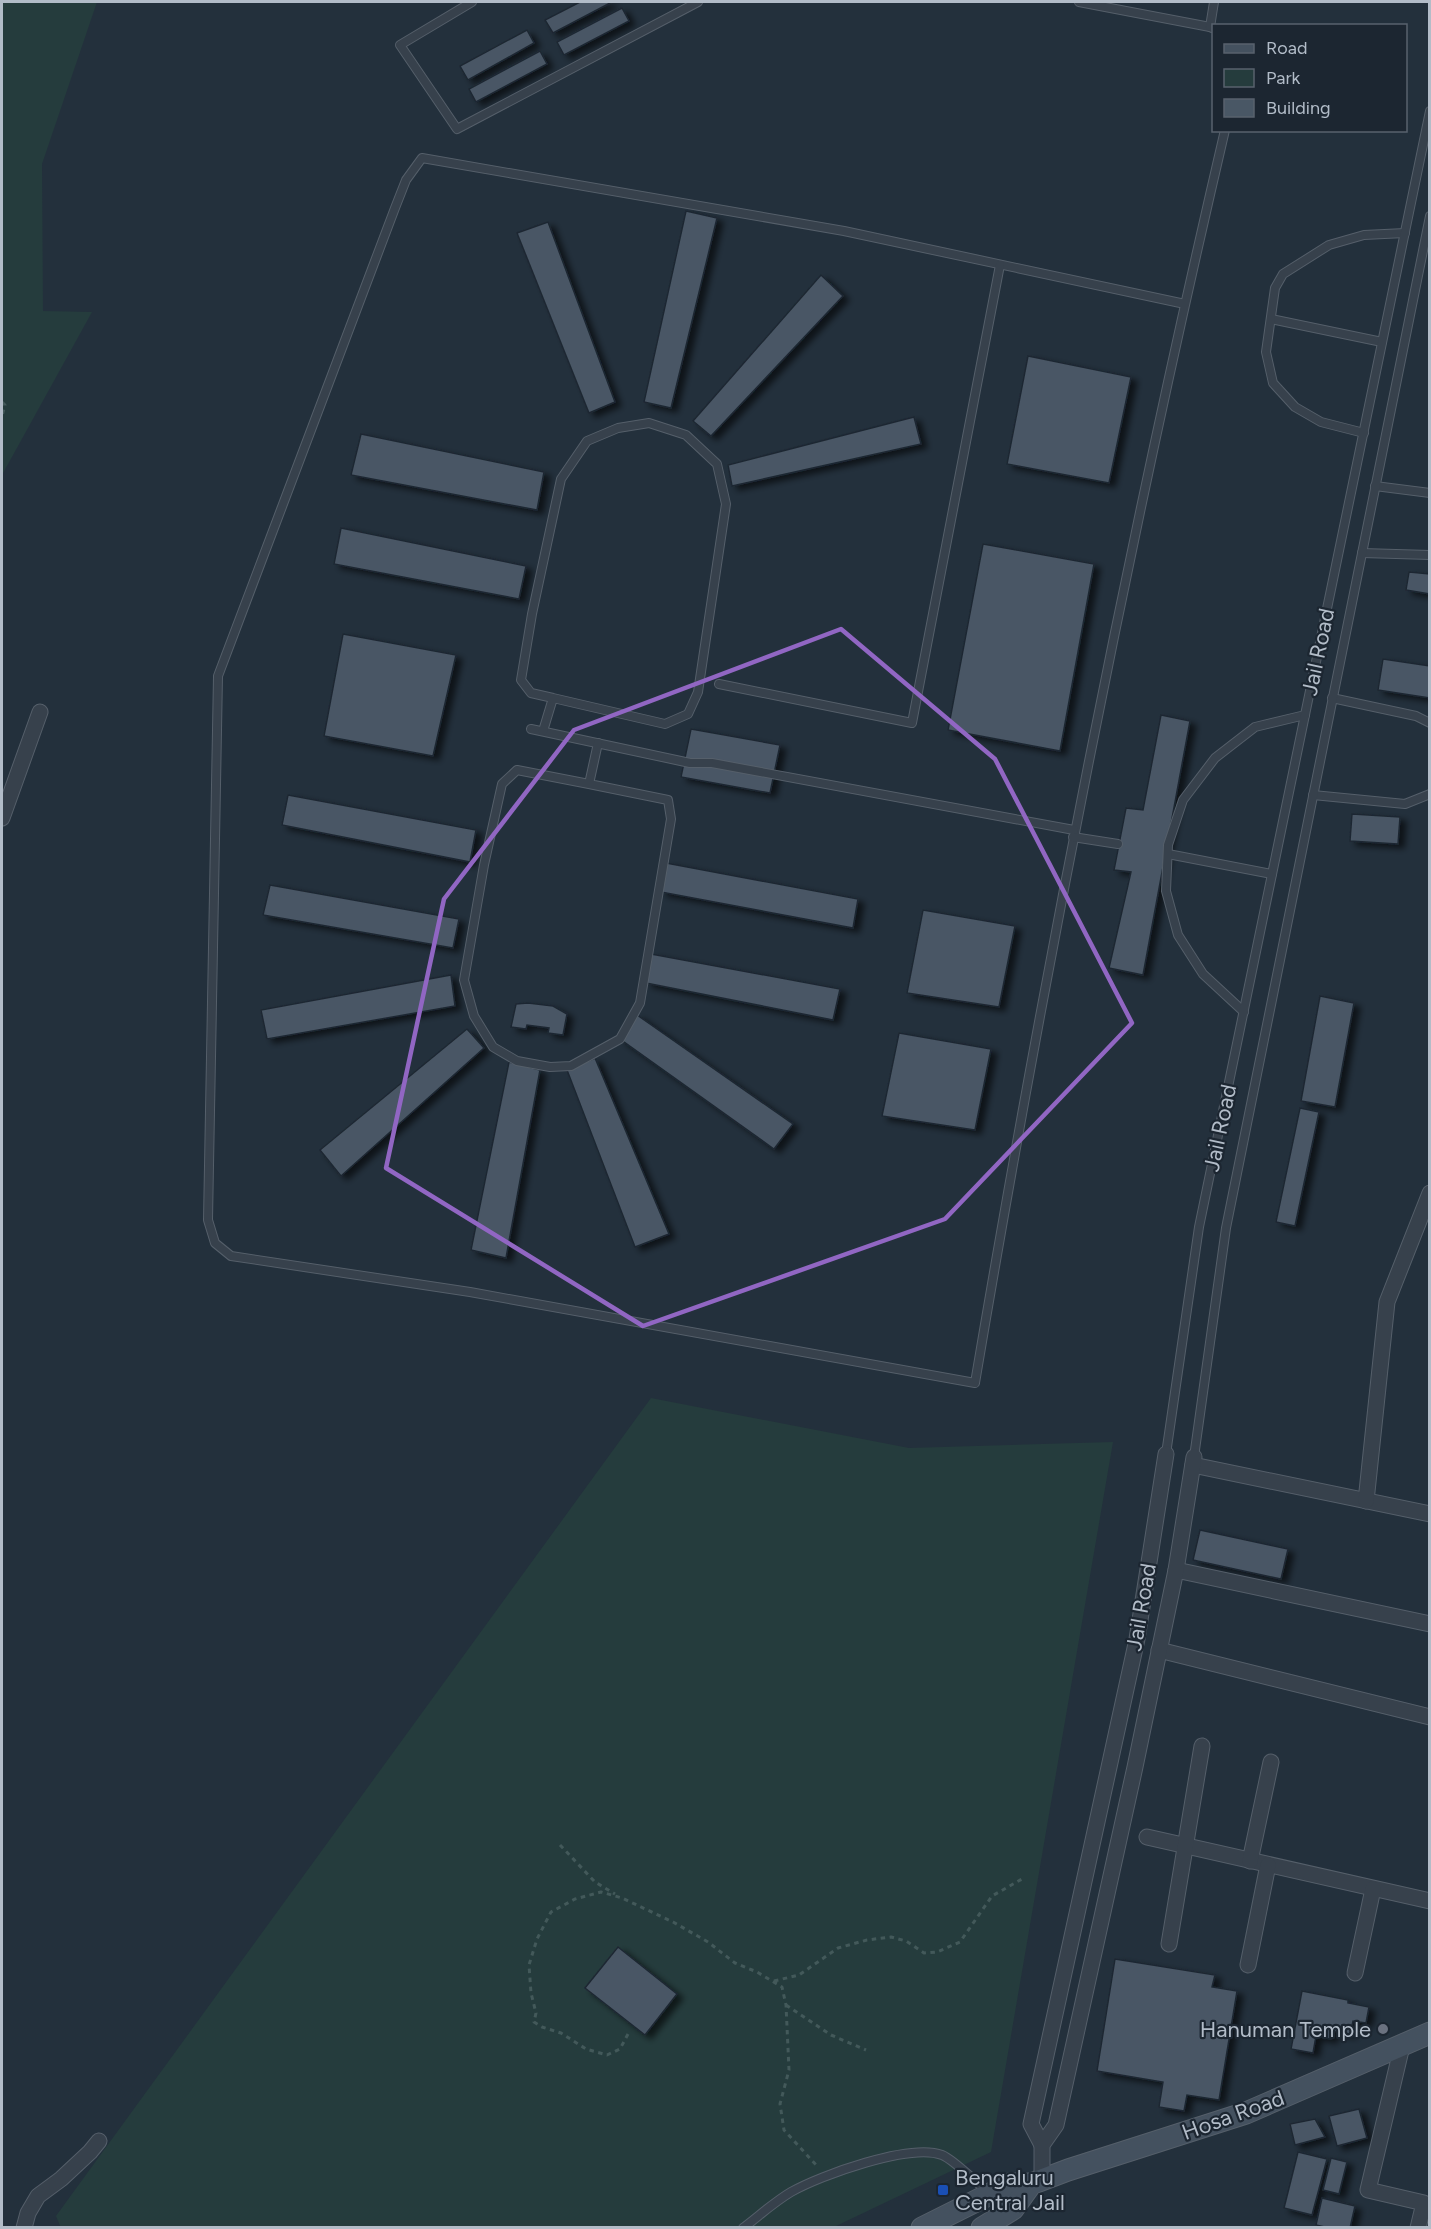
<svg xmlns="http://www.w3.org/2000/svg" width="1431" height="2229" font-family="Figtree,sans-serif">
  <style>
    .green { fill: #253c3d }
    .building { fill: #495765; stroke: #1e2833; stroke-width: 1.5; filter: url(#shadow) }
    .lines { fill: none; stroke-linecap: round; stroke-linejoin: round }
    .service-casing { stroke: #555f6a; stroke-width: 10 }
    .minor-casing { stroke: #555f6a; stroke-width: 17 }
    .secondary-casing { stroke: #555f6a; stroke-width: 23 }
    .path { stroke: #43595a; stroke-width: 3; stroke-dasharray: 4.5 4.5; stroke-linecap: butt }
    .service { stroke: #37414c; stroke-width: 8 }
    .minor { stroke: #37414c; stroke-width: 15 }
    .secondary { stroke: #44515f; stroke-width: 21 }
    .marked { fill: none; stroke: #9166c3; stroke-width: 4.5; stroke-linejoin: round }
    .worship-dot { fill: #6b7280; stroke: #1c2631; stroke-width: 2 }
    .transit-dot { fill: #1a4fb4; stroke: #1c2631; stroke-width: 2 }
    .labels { text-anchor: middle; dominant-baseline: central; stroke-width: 4.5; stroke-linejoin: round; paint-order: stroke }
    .street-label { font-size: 22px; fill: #b2bcc8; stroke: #1c2631 }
    .poi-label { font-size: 22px; fill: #b2bcc8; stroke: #1c2631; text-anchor: end }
  </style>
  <defs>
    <filter id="shadow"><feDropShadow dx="6" dy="4" stdDeviation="3" flood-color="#0009"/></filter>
  </defs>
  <rect width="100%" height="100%" fill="#23303c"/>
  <g class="green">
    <path d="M2 2H97L42 164 43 311 92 312 2 475Z"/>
    <path d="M651 1398 909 1448 1113 1442 991 2152 834 2227 61 2228 56 2216Z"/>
  </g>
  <g class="building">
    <path d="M580 2H612L553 33 545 20Z"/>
    <path d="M622 8 629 21 564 55 557 42Z"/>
    <path d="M527 30 534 43 468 80 460 66Z"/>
    <path d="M540 51 547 64 476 102 469 89Z"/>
    <path d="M686 211 717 218 671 408 644 402Z"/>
    <path d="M548 222 615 402 589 413 517 233Z"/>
    <path d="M821 275 843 296 711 436 693 421Z"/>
    <path d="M1028 356 1131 377 1109 483 1007 464Z"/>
    <path d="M914 417 921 444 732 486 728 465Z"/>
    <path d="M361 434 544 472 537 510 351 475Z"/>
    <path d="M341 528 526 566 519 599 334 564Z"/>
    <path d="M983 544 1094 564 1060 751 948 730Z"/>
    <path d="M1409 572 1430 574V594L1406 590Z"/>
    <path d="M343 634 456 655 433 756 324 736Z"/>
    <path d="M1383 659 1430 666V698L1378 690Z"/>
    <path d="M1161 715 1190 721 1143 975 1109 968 1131 872 1114 870 1126 808 1143 810Z"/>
    <path d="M691 729 780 745 770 793 681 777Z"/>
    <path d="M288 795 476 830 470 862 282 825Z"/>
    <path d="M1352 814 1400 817 1398 844 1350 841Z"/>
    <path d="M666 863 858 899 853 928 661 892Z"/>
    <path d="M270 885 459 919 453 948 263 915Z"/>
    <path d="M923 910 1015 926 999 1007 907 993Z"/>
    <path d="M651 954 840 989 833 1020 646 983Z"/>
    <path d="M451 975 455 1006 267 1039 261 1010Z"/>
    <path d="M1320 996 1354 1003 1335 1107 1301 1101Z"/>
    <path d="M528 1003 553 1006 567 1014 563 1035 548 1033 549 1028 527 1025 526 1029 511 1027 516 1004Z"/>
    <path d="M637 1015 793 1124 774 1149 620 1039Z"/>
    <path d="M467 1029 484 1048 341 1176 320 1150Z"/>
    <path d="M899 1033 991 1049 975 1130 882 1116Z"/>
    <path d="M595 1058 669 1234 635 1247 567 1070Z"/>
    <path d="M509 1062 540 1070 506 1258 471 1250Z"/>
    <path d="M1300 1108 1319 1112 1295 1226 1276 1222Z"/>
    <path d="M1200 1530 1288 1549 1281 1579 1193 1560Z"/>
    <path d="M618 1947 677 1994 645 2035 585 1988Z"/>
    <path d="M1115 1959 1215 1975 1212 1987 1237 1991 1219 2100 1187 2095 1184 2111 1159 2107 1163 2082 1097 2071Z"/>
    <path d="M1302 1991 1348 2000V2003L1369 2007 1366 2023 1353 2021 1350 2034 1333 2031 1331 2039 1316 2036 1313 2053 1291 2049Z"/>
    <path d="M1359 2109 1367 2138 1337 2146 1329 2116Z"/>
    <path d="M1315 2119 1325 2137 1295 2145 1290 2124Z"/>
    <path d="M1298 2152 1327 2159 1312 2215 1284 2208Z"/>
    <path d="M1331 2158 1347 2162 1339 2194 1323 2190Z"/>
    <path d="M1322 2198 1355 2206 1350 2228H1329L1316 2225Z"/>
  </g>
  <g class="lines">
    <g class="service-casing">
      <g id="service">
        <path d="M472 2 400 45 457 129 698 2"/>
        <path d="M1079 2 1210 27"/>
        <path d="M1212 28 1210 27 1214 2"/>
        <path d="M1185 304 844 231 422 158 406 180 395 208 218 676 208 1220 215 1243 231 1256 470 1292 975 1383C1046 963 1128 545 1225 130"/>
        <path d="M1271 319 1382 342"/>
        <path d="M1364 433 1321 422 1295 407 1273 383 1266 352 1275 288 1283 274 1329 245 1364 235 1405 233"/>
        <path d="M1375 486 1430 493"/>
        <path d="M1362 553 1430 555"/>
        <path d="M719 684 912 723 1000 265"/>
        <path d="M1332 698 1416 716 1430 723"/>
        <path d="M531 729 690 763H712L1074 830"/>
        <path d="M543 731 553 698 531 693 521 680 532 614 561 479 587 441 618 428 649 423 686 435 717 464 726 504 698 692 688 714 665 724 553 698"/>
        <path d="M589 784 517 770 502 784 484 865 464 980 474 1016 493 1047 517 1061 550 1067 571 1066 620 1039 640 1003 671 819 668 800 589 784 598 743"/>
        <path d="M1313 795 1405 804 1430 794"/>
        <path d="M1073 837 1118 844"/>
        <path d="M1168 854 1272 874"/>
        <path d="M1244 1012 1203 974 1178 935 1166 891 1168 845 1183 800 1215 758 1255 727 1305 715"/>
        <path d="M1166 1454 1199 1227 1430 111"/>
        <path d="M1194 1457 1226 1228 1430 216"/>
        <path d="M743 2228C759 2216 774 2202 791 2192 821 2175 910 2143 942 2155 953 2159 978 2184 989 2193"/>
      </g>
    </g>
    <g class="minor-casing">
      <g id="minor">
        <path d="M2 818 40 712"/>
        <path d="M1193 1465 1430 1514"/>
        <path d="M1366 1501 1387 1302 1430 1193"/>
        <path d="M1176 1570 1430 1624"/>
        <path d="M1159 1650 1430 1717"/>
        <path d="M1147 1837 1430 1901"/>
        <path d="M1250 1861 1271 1762"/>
        <path d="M1169 1944 1202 1746"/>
        <path d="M1248 1965 1268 1865"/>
        <path d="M1355 1973 1373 1889"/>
        <path d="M1402 2046 1368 2190 1424 2203 1418 2228"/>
        <path d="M1042 2145 1031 2124 1137 1639 1166 1454"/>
        <path d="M1042 2180V2145L1056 2125 1135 1767 1176 1570 1194 1457"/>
        <path d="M24 2228 28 2213 38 2196 61 2179 90 2152 99 2141"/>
      </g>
    </g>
    <g class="secondary-casing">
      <g id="secondary">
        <path d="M922 2228 1010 2184H1031L1068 2170 1246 2113 1430 2033"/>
        <path d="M982 2228 1013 2209 1031 2184"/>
      </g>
    </g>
    <g class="path">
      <path d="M2 402 5 405 2 416"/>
      <path d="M560 1845 595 1882 615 1894"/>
      <path d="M774 1981 799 1975 838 1948 867 1940 891 1937 906 1941 924 1953 937 1952 960 1942 992 1896 1022 1879"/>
      <path d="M786 2005 831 2035 866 2050"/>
      <path d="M628 2034 620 2049 607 2055 586 2049 561 2033 542 2027 534 2022 536 2013 531 1993 529 1965 537 1939 551 1912 575 1899 601 1892 622 1898 673 1922 708 1942 735 1963 757 1972 782 1987 786 2005 789 2070 780 2104 784 2130 817 2166"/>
    </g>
    <use href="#service" class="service"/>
    <use href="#minor" class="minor"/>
    <use href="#secondary" class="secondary"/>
  </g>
  <path class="marked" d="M841 629 995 759 1132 1023 945 1219 643 1326 386 1168 444 899 574 730Z"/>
  <circle class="worship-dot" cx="1383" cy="2029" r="6"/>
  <rect class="transit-dot" x="937" y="2184" width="12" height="12" rx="3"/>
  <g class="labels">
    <g class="street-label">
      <text transform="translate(1318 652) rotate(-78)">Jail Road</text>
      <text transform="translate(1220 1128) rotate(-78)">Jail Road</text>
      <text transform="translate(1141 1607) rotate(-80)">Jail Road</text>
      <text transform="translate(1233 2115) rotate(-20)">Hosa Road</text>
    </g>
    <g class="poi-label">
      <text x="1371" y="2029">Hanuman Temple</text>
      <text x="955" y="2177" text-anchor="start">Bengaluru<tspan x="955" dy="25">Central Jail</tspan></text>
    </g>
  </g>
  <rect width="1431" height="2229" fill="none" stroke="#b2bcc8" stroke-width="6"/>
  <rect x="1212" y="24" width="195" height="108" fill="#1c2631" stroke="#58626d" stroke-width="1.5"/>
  <rect x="1224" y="44" width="30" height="9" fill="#44515f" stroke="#58626d" stroke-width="1.5"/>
  <text x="1266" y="54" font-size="18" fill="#b2bcc8">Road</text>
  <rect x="1224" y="69" width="30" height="18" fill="#253c3d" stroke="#58626d" stroke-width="1.5"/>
  <text x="1266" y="84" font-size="18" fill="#b2bcc8">Park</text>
  <rect x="1224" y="99" width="30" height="18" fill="#495765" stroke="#58626d" stroke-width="1.5"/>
  <text x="1266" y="114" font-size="18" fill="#b2bcc8">Building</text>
</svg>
